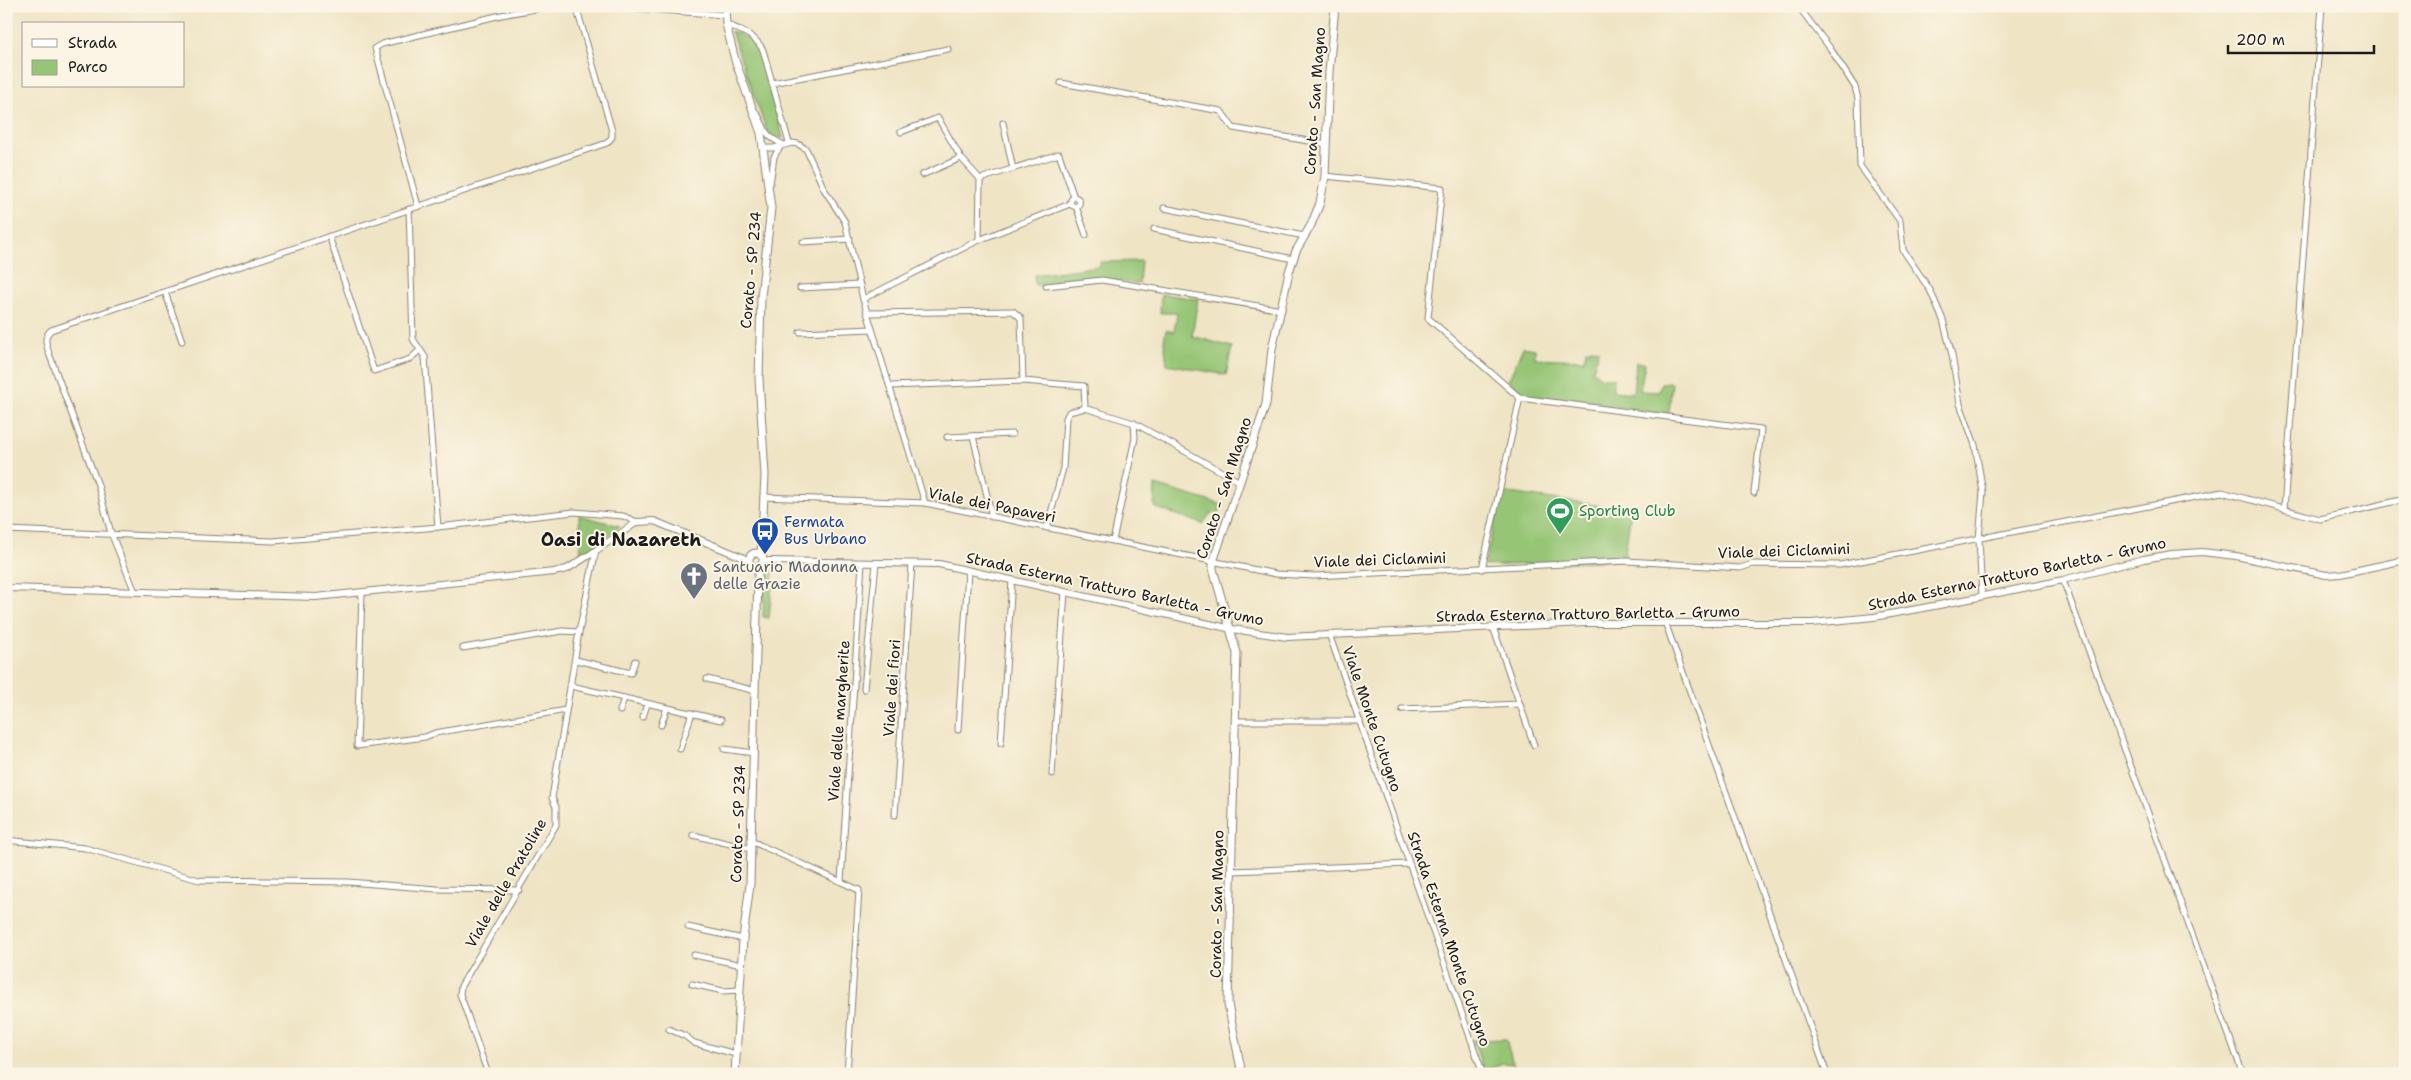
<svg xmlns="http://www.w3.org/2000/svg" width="2411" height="1080" font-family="'Shantell Sans',sans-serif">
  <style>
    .green { fill: #95c575; stroke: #587048 }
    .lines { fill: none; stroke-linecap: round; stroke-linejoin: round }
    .minor-casing { stroke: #868070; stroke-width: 7 }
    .tertiary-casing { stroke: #868070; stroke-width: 8 }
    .secondary-casing { stroke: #868070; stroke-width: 9 }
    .minor { stroke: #fff; stroke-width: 5 }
    .tertiary { stroke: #fff; stroke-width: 6 }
    .secondary { stroke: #fff; stroke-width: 7 }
    .labels { text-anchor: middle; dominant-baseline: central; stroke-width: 4; stroke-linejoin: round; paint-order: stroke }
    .street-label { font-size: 15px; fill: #1c1c1c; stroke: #fcf5e5 }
    .leisure-label { font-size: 15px; fill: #27864d; stroke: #fcf5e5; text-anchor: start }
    .transit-label { font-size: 15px; fill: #164399; stroke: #fcf5e5; text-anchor: start }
    .worship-label { font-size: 15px; fill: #5b616d; stroke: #fcf5e5; text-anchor: start }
    .quarter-label { font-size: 18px; font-weight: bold; fill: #1c1c1c; stroke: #fcf5e5 }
  </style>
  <rect width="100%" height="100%" fill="#fcf5e5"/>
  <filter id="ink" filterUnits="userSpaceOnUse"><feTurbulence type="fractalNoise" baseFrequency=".02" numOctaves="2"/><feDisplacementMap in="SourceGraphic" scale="10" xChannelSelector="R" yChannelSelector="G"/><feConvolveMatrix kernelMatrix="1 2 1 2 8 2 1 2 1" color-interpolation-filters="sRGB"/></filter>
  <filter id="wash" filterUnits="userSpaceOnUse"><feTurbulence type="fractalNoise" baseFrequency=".0096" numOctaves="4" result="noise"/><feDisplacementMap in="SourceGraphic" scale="20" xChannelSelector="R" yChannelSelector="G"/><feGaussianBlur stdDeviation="1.12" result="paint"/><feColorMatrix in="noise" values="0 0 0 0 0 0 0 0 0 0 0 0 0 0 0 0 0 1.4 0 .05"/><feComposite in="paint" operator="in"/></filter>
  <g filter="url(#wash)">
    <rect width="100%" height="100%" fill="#efe4c4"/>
    <g class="green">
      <path d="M731 31 748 38 760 51 783 138H776L767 132Z"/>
      <path d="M1141 261 1139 284 1101 279 1035 285 1034 275 1100 266V262Z"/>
      <path d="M1161 294 1198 299 1192 336 1232 347 1226 375 1167 364 1164 341 1166 330 1174 332 1177 313H1160Z"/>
      <path d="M1523 347 1535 349V358L1584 360 1586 350 1592 348 1599 350 1593 371 1602 378H1615L1612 391 1633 393 1636 362 1645 363 1640 391 1659 392 1661 383H1672L1669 414 1527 395 1508 381Z"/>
      <path d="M1155 485 1223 505 1219 512 1210 514 1203 524 1154 507Z"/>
      <path d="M1502 492 1631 510 1624 560 1484 566Z"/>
      <path d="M579 515 620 526 581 556Z"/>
      <path d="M765 565H774L769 618 763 617Z"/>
      <path d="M1506 1039 1513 1064 1502 1063 1484 1072 1473 1040Z"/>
    </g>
  </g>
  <g filter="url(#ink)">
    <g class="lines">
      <g class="minor-casing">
        <g id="minor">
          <path d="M610 6 724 15"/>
          <path d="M1798 6 1830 48 1855 87 1858 99 1860 166 1900 221 1903 250 1930 290 1943 320 1952 355 1960 404 1975 445 1983 492 1979 539 1982 596"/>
          <path d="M726 24C742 31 755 35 763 50L789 143"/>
          <path d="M772 83 948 49"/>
          <path d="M1061 83 1221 111 1233 128 1326 144"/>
          <path d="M755 111C768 127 759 133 782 144"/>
          <path d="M1003 123 1013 169"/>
          <path d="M901 132 938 118 961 158 980 179 979 240"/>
          <path d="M764 148H774L792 143 798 144 806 149 824 189 845 222 863 299 925 503"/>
          <path d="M922 175 961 158"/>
          <path d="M1325 176 1442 188 1428 318 1520 398 1761 429 1754 493"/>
          <path d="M980 179 1059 154 1074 197"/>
          <path d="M770 184 774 157 780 147"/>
          <circle cx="1075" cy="202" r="4.5"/>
          <path d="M418 206 375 48 382 44 501 15 552 6"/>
          <path d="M1076 206 1086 235"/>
          <path d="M1164 208 1304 236"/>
          <path d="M409 209 413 339 425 357 438 527"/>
          <path d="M1154 229 1293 259"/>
          <path d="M329 236 374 371 410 359 420 350"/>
          <path d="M803 242 850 239"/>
          <path d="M1046 286 1102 280 1282 310"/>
          <path d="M800 288 860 285"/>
          <path d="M165 292 182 341"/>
          <path d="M863 299 979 240 1070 204"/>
          <path d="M868 313 1013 311 1021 318 1023 381"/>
          <path d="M800 332 872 329"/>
          <path d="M890 386 1023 381 1084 386 1085 408 1069 412 1066 418 1063 468 1047 528"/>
          <path d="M1085 408 1134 423 1240 482"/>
          <path d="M973 436 992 517"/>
          <path d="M947 437 1012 434"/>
          <path d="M763 497 925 503 1276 574 1314 576 1627 561 1740 568 1753 564 1840 565 2222 492 2320 519 2405 499"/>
          <path d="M2284 509 2322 6"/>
          <path d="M6 530 273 541 438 527 574 512 623 516 637 522"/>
          <path d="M1113 541 1135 438 1134 423"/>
          <path d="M1482 569 1520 398"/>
          <path d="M2063 580 2243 1074"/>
          <path d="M135 592 111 533 98 485 50 356C47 346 42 338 51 330L607 143 612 137V131L576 6"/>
          <path d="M362 593 357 746 425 737 435 733 566 710"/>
          <path d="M1665 622 1827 1074"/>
          <path d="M1493 627 1534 745"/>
          <path d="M1329 634 1483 1074"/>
          <path d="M463 648 562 631 579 632"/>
          <path d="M576 660 631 673 635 661"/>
          <path d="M707 679 756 691"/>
          <path d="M571 686 721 720"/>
          <path d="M864 689 876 563"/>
          <path d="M1402 709 1520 704"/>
          <path d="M620 711 624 698"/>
          <path d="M643 717 647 704"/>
          <path d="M1235 721H1360"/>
          <path d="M661 725 667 708"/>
          <path d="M958 730 968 571"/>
          <path d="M1001 743 1012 580"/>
          <path d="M680 749 692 713"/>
          <path d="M724 749 754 753"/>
          <path d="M1052 774 1065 592"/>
          <path d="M895 815 912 564"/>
          <path d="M693 835 751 849"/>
          <path d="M6 840 85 848 199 880 348 882 437 889 519 890"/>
          <path d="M751 841 859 890 847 1074"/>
          <path d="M1232 871 1409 864"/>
          <path d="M841 881 862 563"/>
          <path d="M688 927 743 939"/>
          <path d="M694 955 742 965"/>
          <path d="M692 984 723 991 740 990"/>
          <path d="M669 1029 685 1036 694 1043 736 1054"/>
          <path d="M488 1074 460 994 461 986 556 825V807L552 798 579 632 596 550"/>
          <path d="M1441 1074 1482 1071"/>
        </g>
      </g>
      <g class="tertiary-casing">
        <g id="tertiary">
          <path d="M763 564 768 561 939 564 1232 629 1287 637 1586 623H1812L1874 617 1939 605 2063 580 2144 559 2172 554 2202 552 2236 556 2326 575 2340 574 2405 560"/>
          <path d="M6 588 316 597 554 572 567 569 591 554 637 522 654 521 742 557 750 564"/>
        </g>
      </g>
      <g class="secondary-casing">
        <g id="secondary">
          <path d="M725 6 726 24 735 60 761 133 771 208 761 297 759 379 765 475 761 555"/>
          <circle cx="756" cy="560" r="7"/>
          <path d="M735 1074 743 939 750 884 758 575 760 567"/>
          <path d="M1242 1074 1228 1004 1237 653 1213 569V562L1266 404 1272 349 1289 272 1296 251 1311 225 1320 203 1325 176 1329 72 1335 6"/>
        </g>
      </g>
      <use href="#minor" class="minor"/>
      <use href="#tertiary" class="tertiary"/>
      <use href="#secondary" class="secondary"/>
    </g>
  </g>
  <defs>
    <g id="stadium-pin" transform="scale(1.4375)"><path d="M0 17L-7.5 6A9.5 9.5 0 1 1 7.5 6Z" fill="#2e9e5b" stroke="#fcf5e5"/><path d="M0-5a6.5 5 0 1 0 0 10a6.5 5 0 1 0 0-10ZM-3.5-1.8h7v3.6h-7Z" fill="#fff"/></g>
    <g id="bus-pin" transform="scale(1.4375)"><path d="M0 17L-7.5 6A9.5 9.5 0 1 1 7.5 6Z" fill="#1a4fb4" stroke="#fcf5e5"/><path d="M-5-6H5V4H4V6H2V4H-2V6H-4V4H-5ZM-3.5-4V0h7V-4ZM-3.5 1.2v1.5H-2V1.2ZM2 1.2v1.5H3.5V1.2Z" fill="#fff"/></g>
    <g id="church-pin" transform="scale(1.4375)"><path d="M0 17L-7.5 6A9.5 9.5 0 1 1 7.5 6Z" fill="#6b7280" stroke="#fcf5e5"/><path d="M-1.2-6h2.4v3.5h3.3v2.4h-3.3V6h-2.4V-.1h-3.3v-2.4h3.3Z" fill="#fff"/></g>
  </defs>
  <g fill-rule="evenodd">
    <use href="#stadium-pin" x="1560" y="511"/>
    <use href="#bus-pin" x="765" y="531"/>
    <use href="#church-pin" x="694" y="576"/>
  </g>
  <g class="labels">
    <g class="street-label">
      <text transform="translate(1315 101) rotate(-86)">Corato - San Magno</text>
      <text transform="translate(751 270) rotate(-85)">Corato - SP 234</text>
      <text transform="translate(1224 488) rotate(-72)">Corato - San Magno</text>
      <text transform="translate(992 505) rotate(11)">Viale dei Papaveri</text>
      <text transform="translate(1784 551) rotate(-2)">Viale dei Ciclamini</text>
      <text transform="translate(1380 560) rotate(-2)">Viale dei Ciclamini</text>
      <text transform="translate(2017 574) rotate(-12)">Strada Esterna Tratturo Barletta - Grumo</text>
      <text transform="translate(1115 589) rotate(12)">Strada Esterna Tratturo Barletta - Grumo</text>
      <text transform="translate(1588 614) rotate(-1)">Strada Esterna Tratturo Barletta - Grumo</text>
      <text transform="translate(892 688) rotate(-86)">Viale dei fiori</text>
      <text transform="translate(1372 719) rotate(71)">Viale Monte Cutugno</text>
      <text transform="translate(839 721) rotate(-86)">Viale delle margherite</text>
      <text transform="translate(738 824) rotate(-88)">Corato - SP 234</text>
      <text transform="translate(506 883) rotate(-60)">Viale delle Pratoline</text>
      <text transform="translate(1217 904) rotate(-89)">Corato - San Magno</text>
      <text transform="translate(1449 939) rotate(71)">Strada Esterna Monte Cutugno</text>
    </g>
    <g class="leisure-label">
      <text x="1579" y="511">Sporting Club</text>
    </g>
    <g class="transit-label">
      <text x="784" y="522">Fermata<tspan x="784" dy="17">Bus Urbano</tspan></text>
    </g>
    <g class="worship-label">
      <text x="713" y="567">Santuario Madonna<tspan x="713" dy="17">delle Grazie</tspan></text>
    </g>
    <g class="quarter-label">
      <text x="621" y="540">Oasi di Nazareth</text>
    </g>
  </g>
  <rect width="2411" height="1080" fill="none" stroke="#fcf5e5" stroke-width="25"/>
  <rect x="22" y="22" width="162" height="65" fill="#fcf5e5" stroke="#a29e95"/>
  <rect x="32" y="39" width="25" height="8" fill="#ffffff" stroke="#a29e95"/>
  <text x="68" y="48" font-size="15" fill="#1c1c1c">Strada</text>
  <rect x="32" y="60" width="25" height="15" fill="#95c575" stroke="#a29e95"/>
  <text x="68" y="72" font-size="15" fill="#1c1c1c">Parco</text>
  <path d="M2228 45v8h146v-8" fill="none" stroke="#1c1c1c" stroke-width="2.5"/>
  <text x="2236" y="45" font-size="15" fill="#1c1c1c" stroke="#fcf5e5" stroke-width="4" paint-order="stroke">200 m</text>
</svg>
